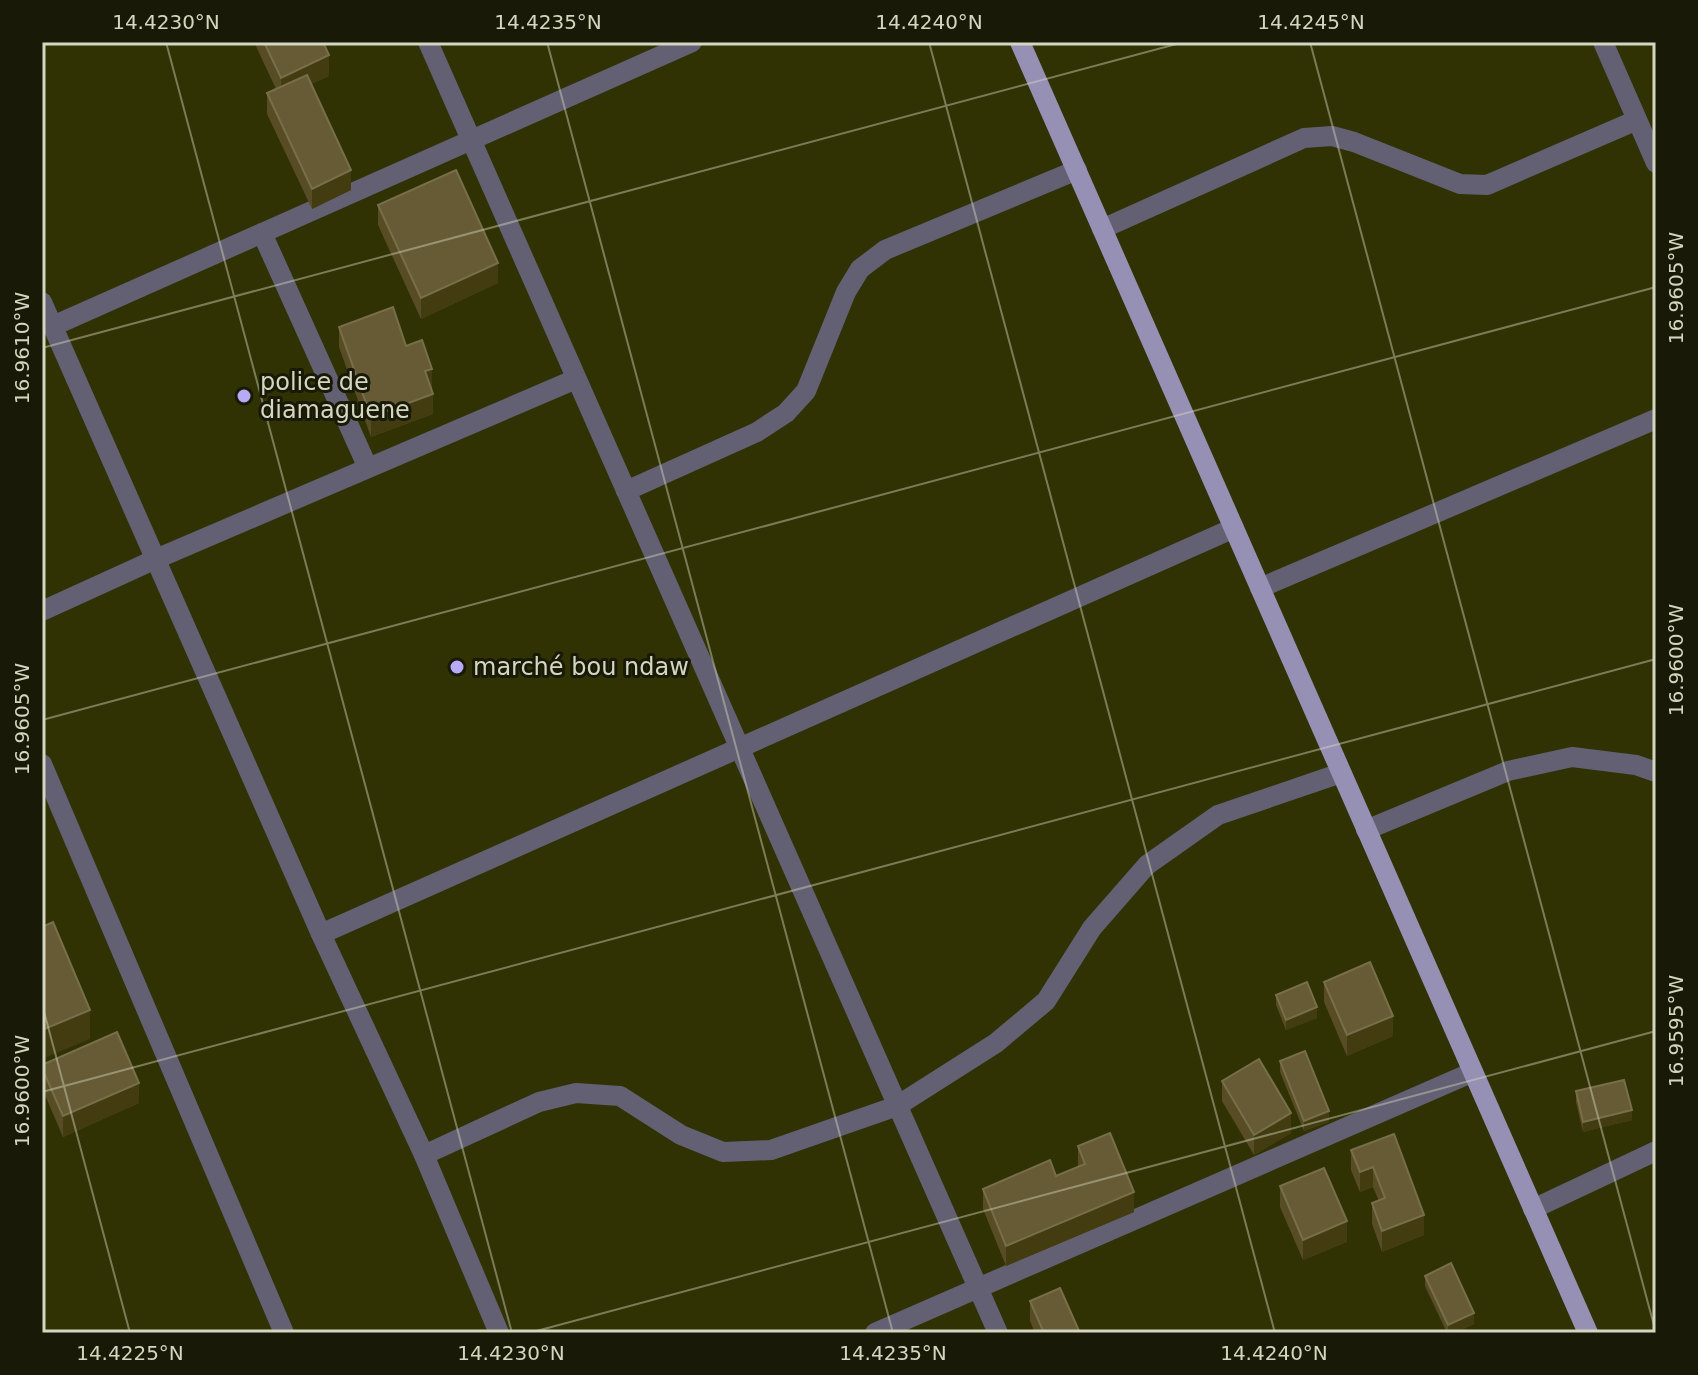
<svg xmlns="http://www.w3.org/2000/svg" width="1698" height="1375" font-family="'DejaVu Sans',sans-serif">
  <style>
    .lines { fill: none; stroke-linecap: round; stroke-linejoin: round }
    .minor { stroke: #636073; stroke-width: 20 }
    .major { stroke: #9790b5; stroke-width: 20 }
    .wall { fill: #584c25 }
    .shaded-wall { fill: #433c11 }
    .building { fill: #665b35; stroke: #776f4b; stroke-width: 2 }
    .ticks { fill: none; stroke: #d4d7bf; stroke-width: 2; stroke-opacity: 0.45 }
    .poi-dot { fill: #b9aaf7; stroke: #181907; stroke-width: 3 }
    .labels { text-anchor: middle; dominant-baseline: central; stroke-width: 6; stroke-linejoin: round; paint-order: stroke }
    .poi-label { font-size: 24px; fill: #d4d7bf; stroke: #181907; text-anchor: start }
    .neatline { fill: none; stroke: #d4d7bf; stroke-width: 3 }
    .ticks-label { font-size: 20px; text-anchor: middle; fill: #d4d7bf }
  </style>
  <rect width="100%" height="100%" fill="#303204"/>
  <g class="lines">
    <g class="minor">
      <path d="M428 42 998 1333"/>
      <path d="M1603 42 1656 163"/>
      <path d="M1102 229 1304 138 1332 136 1354 142 1460 184 1487 185 1637 120"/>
      <path d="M262 233 368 468"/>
      <path d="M42 302 321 934 424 1155 499 1333"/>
      <path d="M53 326 692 42"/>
      <path d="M626 491 757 432 786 413 806 391 846 292 860 269 885 250 1077 170"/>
      <path d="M1260 588 1656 419"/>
      <path d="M42 611 156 559 576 379"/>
      <path d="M42 764 284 1333"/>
      <path d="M1366 830 1508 771 1572 757 1636 765 1656 772"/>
      <path d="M321 934 1234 528"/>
      <path d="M424 1155 539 1102 576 1093 620 1096 681 1135 723 1152 771 1150 897 1106 996 1043 1046 1001 1092 928 1147 865 1218 815 1341 773"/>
      <path d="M1533 1209 1656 1151"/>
      <path d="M875 1333 1473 1072"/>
    </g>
    <path class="major" d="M1020 42 1588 1333"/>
  </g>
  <g class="wall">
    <path d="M254 42H323L329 76 311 84 351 190 312 209 267 114V93L276 89Z"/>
    <path d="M378 205 498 283 421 319 378 225Z"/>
    <path d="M339 327 406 346 432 389 433 414 371 437 339 347Z"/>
    <path d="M1324 982 1393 1036 1347 1056 1324 1002Z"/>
    <path d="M1276 995 1317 1018 1286 1030 1276 1005Z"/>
    <path d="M1280 1061 1329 1122 1304 1131 1280 1072Z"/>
    <path d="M42 1065 139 1103 63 1137 42 1088Z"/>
    <path d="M1222 1081 1291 1133 1254 1155 1222 1101Z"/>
    <path d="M1576 1091 1632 1120 1583 1132 1576 1102Z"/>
    <path d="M1394 1134 1424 1235 1382 1252 1372 1224V1203L1379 1201 1373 1187 1360 1192 1351 1170V1150Z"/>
    <path d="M1078 1146 1134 1212 1006 1266 983 1209V1189L1056 1176 1078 1167Z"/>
    <path d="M1280 1186 1347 1242 1303 1260 1280 1207Z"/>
    <path d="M1425 1276 1474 1324 1454 1333H1447L1425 1286Z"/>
    <path d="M1030 1301 1080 1333H1035L1030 1321Z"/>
  </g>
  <g class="shaded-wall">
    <path d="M329 55V76L281 98V78Z"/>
    <path d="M351 170V190L312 209V189Z"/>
    <path d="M498 263V283L421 319V298Z"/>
    <path d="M432 369V389L425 371Z"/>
    <path d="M433 394V414L371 437V417Z"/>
    <path d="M1317 1007V1018L1286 1030V1020Z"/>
    <path d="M90 1010V1039L42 1059V1030Z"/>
    <path d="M1393 1016V1036L1347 1056V1035Z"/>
    <path d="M139 1083V1103L63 1137V1116Z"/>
    <path d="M1632 1110V1120L1583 1132V1122Z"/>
    <path d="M1329 1111V1122L1304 1131V1121Z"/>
    <path d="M1291 1113V1133L1254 1155V1135Z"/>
    <path d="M1373 1167V1187L1360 1192V1172Z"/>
    <path d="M1134 1192V1212L1006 1266V1246Z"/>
    <path d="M1424 1215V1235L1382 1252V1231Z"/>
    <path d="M1347 1221V1242L1303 1260V1240Z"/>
    <path d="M1474 1313V1324L1454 1333H1448V1325Z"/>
  </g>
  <g class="building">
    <path d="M264 42H323L329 55 281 78Z"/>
    <path d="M307 75 351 170 312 189 267 93Z"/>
    <path d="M456 170 498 263 421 298 378 205Z"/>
    <path d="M393 307 406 346 422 340 432 369 425 371 433 394 371 417 339 327Z"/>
    <path d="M53 922 90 1010 42 1030V927Z"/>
    <path d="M1370 962 1393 1016 1347 1035 1324 982Z"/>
    <path d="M1307 982 1317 1007 1286 1020 1276 995Z"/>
    <path d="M117 1032 139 1083 63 1116 42 1068V1065Z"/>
    <path d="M1305 1051 1329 1111 1304 1121 1280 1061Z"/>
    <path d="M1259 1059 1291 1113 1254 1135 1222 1081Z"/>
    <path d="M1624 1080 1632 1110 1583 1122 1576 1091Z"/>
    <path d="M1110 1133 1134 1192 1006 1246 983 1189 1050 1160 1056 1176 1085 1164 1078 1146Z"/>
    <path d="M1394 1134 1424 1215 1382 1231 1372 1203 1385 1198 1373 1167 1360 1172 1351 1150Z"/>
    <path d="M1324 1168 1347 1221 1303 1240 1280 1186Z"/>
    <path d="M1451 1263 1474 1313 1448 1325 1425 1276Z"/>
    <path d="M1060 1288 1080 1333H1044L1030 1301Z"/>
  </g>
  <path class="ticks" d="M166 42 512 1333M547 42 893 1333M929 42 1275 1333M1310 42 1656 1333M42 348 1184 42M42 720 1656 287M42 1004 130 1333M42 1092 1656 659M529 1333 1656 1031"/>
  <g class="poi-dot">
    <circle cx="244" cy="396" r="8"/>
    <circle cx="457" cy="667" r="8"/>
  </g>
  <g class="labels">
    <g class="poi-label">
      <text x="260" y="382">police de<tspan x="260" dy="28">diamaguene</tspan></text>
      <text x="473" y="667">marché bou ndaw</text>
    </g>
  </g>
  <rect width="1698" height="1375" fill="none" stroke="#181907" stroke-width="88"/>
  <rect x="44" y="44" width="1610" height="1287" class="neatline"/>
  <g class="ticks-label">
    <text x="166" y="29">14.4230°N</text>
    <text x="548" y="29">14.4235°N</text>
    <text x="929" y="29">14.4240°N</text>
    <text x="1311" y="29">14.4245°N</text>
    <text transform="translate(1676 288) rotate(-90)" y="7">16.9605°W</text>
    <text transform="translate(22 348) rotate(-90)" y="7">16.9610°W</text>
    <text transform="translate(1676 660) rotate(-90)" y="7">16.9600°W</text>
    <text transform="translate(22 719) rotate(-90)" y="7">16.9605°W</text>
    <text transform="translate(1676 1031) rotate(-90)" y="7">16.9595°W</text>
    <text transform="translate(22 1091) rotate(-90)" y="7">16.9600°W</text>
    <text x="130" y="1360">14.4225°N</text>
    <text x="511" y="1360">14.4230°N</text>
    <text x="893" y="1360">14.4235°N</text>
    <text x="1274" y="1360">14.4240°N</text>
  </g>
</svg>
